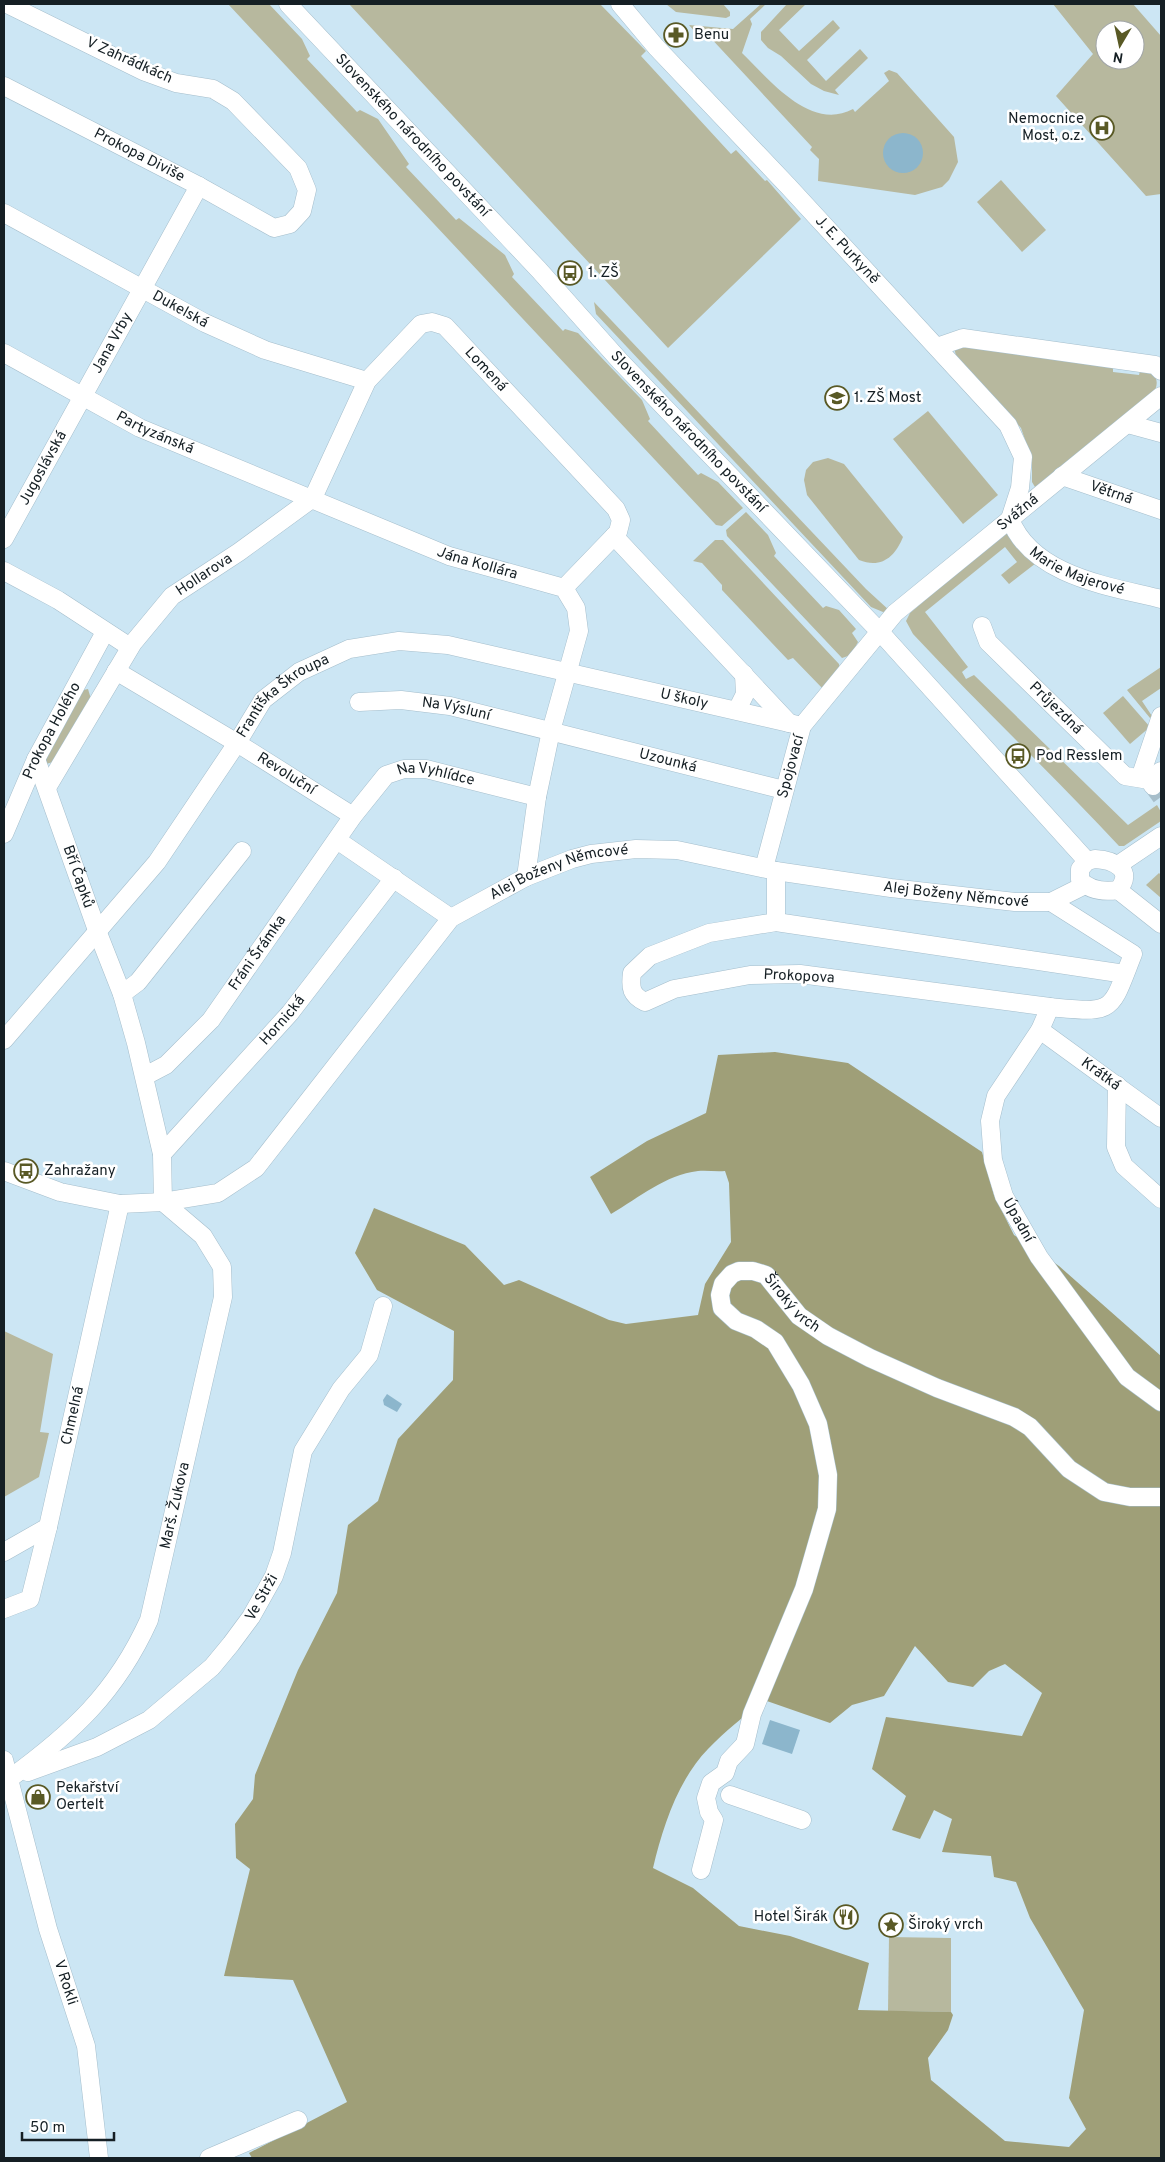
<svg xmlns="http://www.w3.org/2000/svg" width="1165" height="2162" font-family="Overpass,sans-serif">
  <style>
    .green { fill: #b7b89e; fill-rule: evenodd }
    .forest { fill: #9f9f78; fill-rule: evenodd }
    .water { fill: #8cb6cc }
    .lines { fill: none; stroke-linecap: round; stroke-linejoin: round }
    .minor-tunnel { stroke: #a7beca; stroke-width: 18; stroke-dasharray: 18 9; stroke-linecap: butt }
    .minor-casing { stroke: #a5becc; stroke-width: 19 }
    .minor { stroke: #fff; stroke-width: 18 }
    .labels { text-anchor: middle; dominant-baseline: central; stroke-width: 5; stroke-linejoin: round; paint-order: stroke }
    .poi-label { font-size: 15px; fill: #151f24; stroke: #fff; text-anchor: start }
    .street-label { font-size: 15px; fill: #151f24; stroke: #fff }
  </style>
  <rect width="100%" height="100%" fill="#cce6f4"/>
  <g class="green">
    <path d="M228 4H269L302 39 310 56 307 59 357 112 360 110 378 119 409 164 406 167 456 220 459 218 505 255 514 274 512 277 563 331 565 329 578 333 642 400 650 419 648 421 698 475 701 473 718 482 743 508 722 526 716 525Z"/>
    <path d="M349 4H600L646 51 641 56 731 154 736 150 765 181 767 180 801 219 668 348Z"/>
    <path d="M666 4H723L730 12V16L726 18 676 12Z"/>
    <path d="M761 4H766L750 19 752 24 742 53C769 79 810 132 853 109L855 112 889 81 884 73 889 70 897 73 954 137 958 162 949 180 942 187 915 195 818 181 819 159 810 150 812 147 707 34 701 39 689 25 733 29Z"/>
    <path d="M787 4H806L779 30 799 51 833 20 840 28 807 60 826 81 860 49 868 58 835 90 839 95 824 91 811 84 781 56 768 48 761 40V32Z"/>
    <path d="M1053 4H1133L1161 36V194L1146 196 1056 96 1093 54ZM1105 30H1135V60H1105Z"/>
    <path d="M1001 180 1046 230 1022 252 977 202Z"/>
    <path d="M594 302 866 589 890 611 883 612 871 607 596 314Z"/>
    <path d="M962 344 1113 366V372L1139 375 1140 371 1148 368C1158 377 1159 383 1153 395L1040 488 1035 487 1032 482V460L1021 428 956 356 954 347Z"/>
    <path d="M928 411 998 495 963 524 893 439Z"/>
    <path d="M828 458 844 464 903 537C895 557 881 569 859 560L807 495 804 480 806 470 813 462Z"/>
    <path d="M746 512 768 535 776 553 774 556 823 608 826 606 839 610 856 629 852 633 858 642 851 655 842 658 727 536 726 530Z"/>
    <path d="M1005 532 1040 560 1009 584 1001 575 1017 562 1005 547 925 612 968 667 962 672 966 679 974 675 1128 825 1157 805 1161 812V821L1124 846H1119C1052 774 980 706 913 634L906 621 910 613Z"/>
    <path d="M715 540H723L839 664 840 670 823 689 793 658 788 660 722 590V585L702 563 693 561Z"/>
    <path d="M1161 667V688L1142 701 1152 716 1150 718 1127 690Z"/>
    <path d="M88 689 91 699 53 762 46 764 44 757 79 691Z"/>
    <path d="M1123 696 1150 727 1130 744 1103 713Z"/>
    <path d="M1159 873 1161 875V898L1146 885Z"/>
    <path d="M4 1331 53 1354 40 1432 49 1433 39 1477 4 1497Z"/>
    <path d="M889 1937 951 1938V2012L888 2011Z"/>
  </g>
  <path class="forest" d="M775 1052 848 1063 982 1152 994 1195 1014 1235 1059 1266 1161 1356V2158H252L249 2153 347 2102 293 1980 224 1976 250 1869 236 1858 235 1824 253 1799 255 1775 298 1670 337 1593 348 1525 378 1501 398 1439 453 1380 454 1331 377 1290 355 1253 374 1208 465 1245 504 1285 519 1280 609 1320 626 1324 698 1315 705 1284 731 1242 729 1183 725 1171C716 1172 707 1170 698 1171 665 1175 640 1197 611 1214L590 1177 647 1141 706 1113 718 1055ZM915 1646 948 1682 973 1687 989 1671 1005 1664 1042 1693 1022 1736 886 1717 872 1769 906 1796 892 1830 920 1839 934 1810 952 1819 942 1852 991 1856 994 1877 1016 1882 1030 1918 1084 2010 1069 2098 1086 2129 1069 2147 1005 2141 931 2080 928 2058 948 2030 953 2015 951 2012 858 2010 869 1963 790 1936 739 1926 693 1888 653 1868C663 1826 678 1780 708 1749 725 1731 745 1716 764 1700L830 1723 852 1705 884 1696Z"/>
  <g class="water">
    <circle cx="903" cy="153" r="20"/>
    <path d="M387 1394 402 1404 397 1412 384 1405 383 1400Z"/>
    <path d="M770 1720 800 1730 792 1754 762 1744Z"/>
  </g>
  <g class="lines">
    <path class="minor-tunnel" d="M1153 786 1161 797"/>
    <g class="minor-casing">
      <g id="minor">
        <path id="s1" d="M288 4 539 270 620 361 881 633 1087 861"/>
        <path id="s2" d="M620 4 656 47 788 186 1008 425 1023 457 1020 488 1010 519"/>
        <path id="s3" d="M4 86 199 186 274 228 290 224 302 211 307 190 298 168 233 101 213 89 176 83 143 71 7 4"/>
        <path id="s4" d="M4 213 205 323 265 350 367 381"/>
        <path d="M937 347 963 338 1155 365 1161 371"/>
        <path id="s5" d="M4 353 140 428 449 556 564 588 576 608 579 631 551 731 537 797 526 877"/>
        <path d="M1128 424 1161 433"/>
        <path id="s6" d="M1062 476 1161 510"/>
        <path id="s7" d="M1010 519C1032 576 1109 586 1161 599"/>
        <path d="M614 536 789 723"/>
        <path id="s8" d="M4 539 199 186"/>
        <path d="M4 571 58 600 130 647"/>
        <path id="s9" d="M982 626 988 642 1125 776 1149 780 1153 786"/>
        <path id="s10" d="M116 671 237 743 353 816"/>
        <path id="s11" d="M359 702 401 700 450 706 784 790"/>
        <path d="M737 710 745 694 744 674"/>
        <path id="s12" d="M36 759 98 933 122 994 136 1043 162 1154 163 1202"/>
        <path d="M1140 778 1161 716"/>
        <path d="M1149 780 1161 771"/>
        <path id="s13" d="M48 786 133 643 172 596 239 552 313 498 367 381 421 324 432 322 445 326 616 509 621 520 618 532 564 588"/>
        <path id="s14" d="M4 834 36 759 105 632"/>
        <path d="M337 840 451 918"/>
        <path d="M1095 859C1114 860 1135 870 1118 890 1104 892 1090 891 1080 880V869L1087 861Z"/>
        <path d="M1118 865 1161 836"/>
        <path id="s15" d="M764 868 802 726 895 613 1161 396"/>
        <path d="M1118 890 1161 924"/>
        <path d="M1051 902 1133 954C1110 1012 1116 1014 1050 1007L800 974 750 975 674 989 645 1002C631 995 630 988 632 973L650 956 709 933 776 922 1125 974"/>
        <path d="M776 922V871"/>
        <path d="M122 994 138 982 242 851"/>
        <path id="s16" d="M1050 1007 1040 1030 996 1096 990 1121 993 1160 1004 1196 1039 1257 1127 1377 1161 1402"/>
        <path id="s17" d="M1040 1030 1161 1118"/>
        <path id="s18" d="M4 1040 157 862 237 743 263 700 299 672 349 649 399 641 448 645 802 726"/>
        <path id="s19" d="M145 1076 166 1065 211 1020 353 816 386 775 404 769H426L537 797"/>
        <path d="M1117 1085 1116 1147 1124 1166 1161 1199"/>
        <path id="s20" d="M162 1154 290 1013 394 878"/>
        <path id="s21" d="M4 1171 60 1192 120 1204 163 1202 218 1193 256 1168 451 918 526 877 572 859 591 854 636 849 677 850 776 871 891 888 1015 902H1051L1085 885"/>
        <path d="M4 1552 48 1527"/>
        <path id="s22" d="M4 1609 30 1599 48 1527 120 1204"/>
        <path id="s23" d="M4 1760 48 1929 86 2046 99 2158"/>
        <path id="s24" d="M28 1772 97 1747 149 1720 212 1667 231 1644 251 1617 274 1576 282 1553 303 1451 341 1389 369 1355 383 1306"/>
        <path id="s25" d="M9 1779C72 1733 116 1693 149 1620L223 1297 222 1267 203 1236 163 1202"/>
        <path d="M730 1795 802 1820"/>
        <path id="s26" d="M701 1870 714 1820 709 1812 706 1798 711 1783 725 1773 729 1761 745 1744 752 1714 804 1589 827 1509 828 1475 818 1424 801 1385 775 1342 756 1329 736 1321 722 1308 720 1295 723 1284 732 1274 739 1271H753L766 1275 799 1316 828 1336 870 1358 937 1388 1014 1417 1030 1427 1069 1469 1104 1492 1130 1497H1161"/>
        <path d="M209 2158 298 2120"/>
      </g>
    </g>
    <use href="#minor" class="minor"/>
  </g>
  <defs>
    <g id="pharmacy-ring" transform="scale(1.25)"><circle r="9.5" fill="#fff" stroke="#595925" stroke-width="1.5"/><path d="M-2-6h4v4h4v4h-4v4h-4v-4h-4v-4h4Z" fill="#595925"/></g>
    <g id="hospital-ring" transform="scale(1.25)"><circle r="9.5" fill="#fff" stroke="#595925" stroke-width="1.5"/><path d="M-5-5h3v3.5h4V-5h3V5h-3V1.5h-4V5h-3Z" fill="#595925"/></g>
    <g id="bus-ring" transform="scale(1.25)"><circle r="9.5" fill="#fff" stroke="#595925" stroke-width="1.5"/><path d="M-5-6H5V4H4V6H2V4H-2V6H-4V4H-5ZM-3.5-4V0h7V-4ZM-3.5 1.2v1.5H-2V1.2ZM2 1.2v1.5H3.5V1.2Z" fill="#595925"/></g>
    <g id="school-ring" transform="scale(1.25)"><circle r="9.5" fill="#fff" stroke="#595925" stroke-width="1.5"/><path d="M0-5L7-2L0 1L-7-2ZM-4 1L0 2.5L4 1V4Q0 6-4 4Z" fill="#595925"/></g>
    <g id="shop-ring" transform="scale(1.25)"><circle r="9.5" fill="#fff" stroke="#595925" stroke-width="1.5"/><path d="M-5-2.5h2.3a2.7 3.5 0 0 1 5.4 0H5L5.5 6h-11ZM-1.5-2.5h3a1.5 2.3 0 0 0-3 0Z" fill="#595925"/></g>
    <g id="restaurant-ring" transform="scale(1.25)"><circle r="9.5" fill="#fff" stroke="#595925" stroke-width="1.5"/><path d="M-5-6h1v4h1v-4h1v4h1v-4h1v5L-1.5 .5V6h-2V.5L-5-1ZM5-6V6H3V1.5H1.5Q1.5-4 5-6Z" fill="#595925"/></g>
    <g id="sight-ring" transform="scale(1.25)"><circle r="9.5" fill="#fff" stroke="#595925" stroke-width="1.5"/><path d="M0-6L1.8-2.2L6-1.7L2.9 1.2L3.7 5.4L0 3.3L-3.7 5.4L-2.9 1.2L-6-1.7L-1.8-2.2Z" fill="#595925"/></g>
  </defs>
  <g fill-rule="evenodd">
    <use href="#pharmacy-ring" x="676" y="35"/>
    <use href="#hospital-ring" x="1102" y="128"/>
    <use href="#bus-ring" x="570" y="273"/>
    <use href="#school-ring" x="837" y="398"/>
    <use href="#bus-ring" x="1018" y="756"/>
    <use href="#bus-ring" x="26" y="1171"/>
    <use href="#shop-ring" x="38" y="1797"/>
    <use href="#restaurant-ring" x="846" y="1917"/>
    <use href="#sight-ring" x="891" y="1925"/>
  </g>
  <g class="labels">
    <g class="poi-label">
      <text x="694" y="35">Benu</text>
      <text x="1084" y="119" text-anchor="end">Nemocnice<tspan x="1084" dy="17">Most, o.z.</tspan></text>
      <text x="588" y="273">1. ZŠ</text>
      <text x="854" y="398">1. ZŠ Most</text>
      <text x="1036" y="756">Pod Resslem</text>
      <text x="44" y="1171">Zahražany</text>
      <text x="56" y="1788">Pekařství<tspan x="56" dy="17">Oertelt</tspan></text>
      <text x="828" y="1917" text-anchor="end">Hotel Širák</text>
      <text x="908" y="1925">Široký vrch</text>
    </g>
    <g class="street-label">
      <text transform="translate(129 61) rotate(24)">V Zahrádkách</text>
      <text stroke="none"><textPath href="#s1" startOffset="181">Slovenského národního povstání</textPath></text>
      <text stroke="none"><textPath href="#s3" startOffset="152">Prokopa Diviše</textPath></text>
      <text stroke="none"><textPath href="#s2" startOffset="335">J. E. Purkyně</textPath></text>
      <text stroke="none"><textPath href="#s4" startOffset="201">Dukelská</textPath></text>
      <text stroke="none"><textPath href="#s8" startOffset="224">Jana Vrby</textPath></text>
      <text stroke="none"><textPath href="#s13" startOffset="691">Lomená</textPath></text>
      <text stroke="none"><textPath href="#s5" startOffset="171">Partyzánská</textPath></text>
      <text stroke="none"><textPath href="#s1" startOffset="586">Slovenského národního povstání</textPath></text>
      <text stroke="none"><textPath href="#s8" startOffset="81">Jugoslávská</textPath></text>
      <text stroke="none"><textPath href="#s6" startOffset="52">Větrná</textPath></text>
      <text stroke="none"><textPath href="#s15" startOffset="452">Svážná</textPath></text>
      <text stroke="none"><textPath href="#s5" startOffset="519">Jána Kollára</textPath></text>
      <text stroke="none"><textPath href="#s7" startOffset="89">Marie Majerové</textPath></text>
      <text stroke="none"><textPath href="#s13" startOffset="266">Hollarova</textPath></text>
      <text stroke="none"><textPath href="#s18" startOffset="871">U školy</textPath></text>
      <text stroke="none"><textPath href="#s18" startOffset="446">Františka Škroupa</textPath></text>
      <text stroke="none"><textPath href="#s9" startOffset="112">Průjezdná</textPath></text>
      <text stroke="none"><textPath href="#s11" startOffset="98">Na Výsluní</textPath></text>
      <text stroke="none"><textPath href="#s14" startOffset="114">Prokopa Holého</textPath></text>
      <text stroke="none"><textPath href="#s11" startOffset="316">Uzounká</textPath></text>
      <text stroke="none"><textPath href="#s15" startOffset="105">Spojovací</textPath></text>
      <text stroke="none"><textPath href="#s10" startOffset="199">Revoluční</textPath></text>
      <text stroke="none"><textPath href="#s19" startOffset="440">Na Vyhlídce</textPath></text>
      <text stroke="none"><textPath href="#s21" startOffset="701">Alej Boženy Němcové</textPath></text>
      <text stroke="none"><textPath href="#s12" startOffset="125">Bří Čapků</textPath></text>
      <text stroke="none"><textPath href="#s21" startOffset="1106">Alej Boženy Němcové</textPath></text>
      <text stroke="none"><textPath href="#s19" startOffset="169">Fráni Šrámka</textPath></text>
      <text transform="translate(799 977) rotate(3)">Prokopova</text>
      <text stroke="none"><textPath href="#s20" startOffset="180">Hornická</textPath></text>
      <text stroke="none"><textPath href="#s17" startOffset="75">Krátká</textPath></text>
      <text stroke="none"><textPath href="#s16" startOffset="235">Úpadní</textPath></text>
      <text stroke="none"><textPath href="#s26" startOffset="748">Široký vrch</textPath></text>
      <text stroke="none"><textPath href="#s22" startOffset="216">Chmelná</textPath></text>
      <text stroke="none"><textPath href="#s25" startOffset="332">Marš. Žukova</textPath></text>
      <text stroke="none"><textPath href="#s24" startOffset="300">Ve Strži</textPath></text>
      <text stroke="none"><textPath href="#s23" startOffset="231">V Rokli</textPath></text>
    </g>
  </g>
  <rect width="1165" height="2162" fill="none" stroke="#151f24" stroke-width="10"/>
  <g transform="translate(1120 45) rotate(189)"><circle r="24" fill="#ffffff" stroke="#a1a5a7"/>
  <path d="M0-4L9 19L0 12L-9 19Z" fill="#595925"/>
  <text y="-8" font-size="14" font-weight="bold" text-anchor="middle" fill="#151f24">N</text>
  </g>
  <path d="M22 2132v8h92v-8" fill="none" stroke="#151f24" stroke-width="2.5"/>
  <text x="30" y="2132" font-size="15" fill="#151f24" stroke="#ffffff" stroke-width="4" paint-order="stroke">50 m</text>
</svg>
